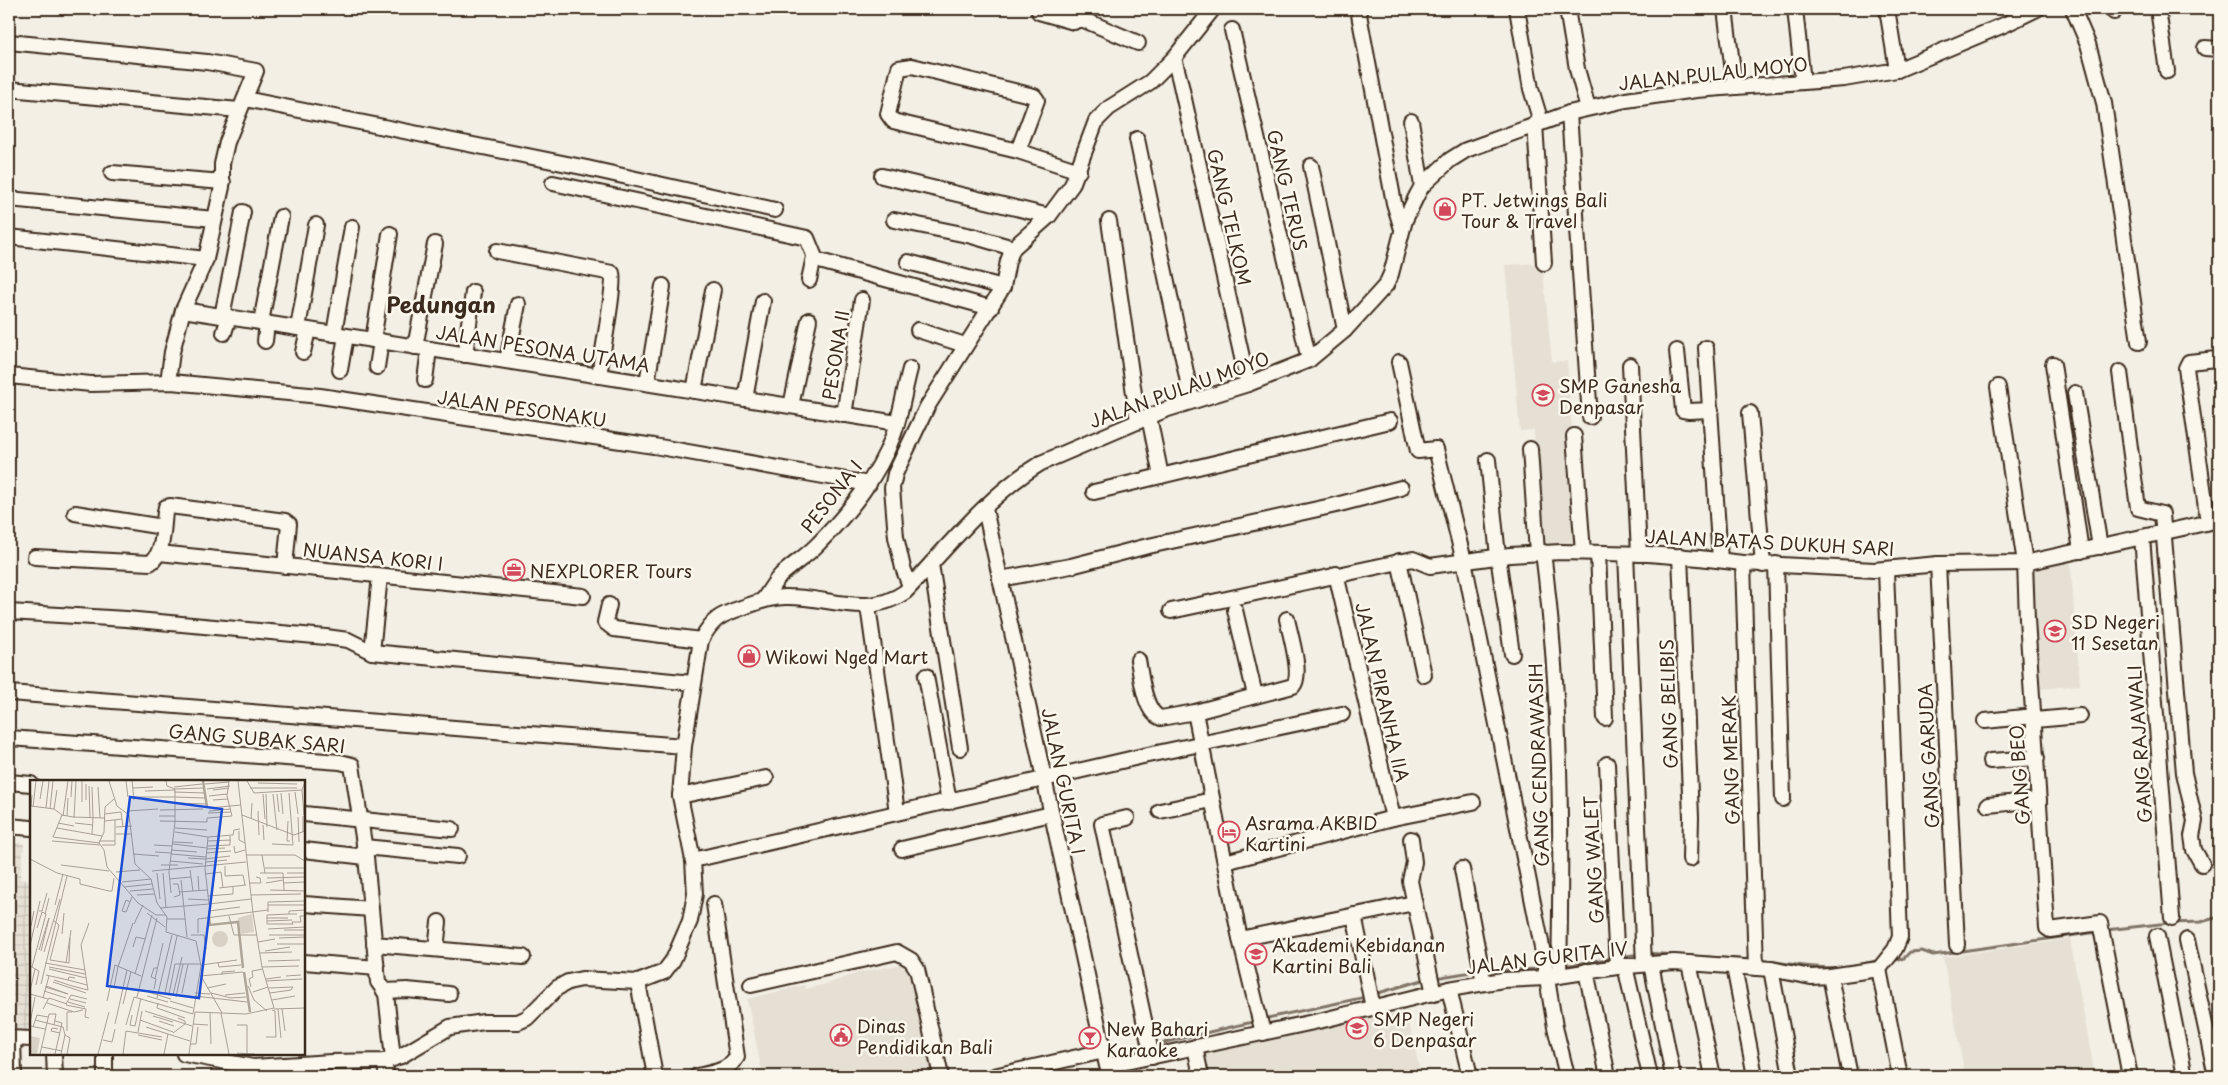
<svg xmlns="http://www.w3.org/2000/svg" width="2228" height="1085" font-family="'Playpen Sans',sans-serif">
  <style>
    .built { fill: #e5dfd4 }
    .industrial { fill: url(#industrial-grid) }
    .lines { fill: none; stroke-linecap: round; stroke-linejoin: round }
    .stream { stroke: #817468; stroke-width: 3 }
    .minor-casing { stroke: #3b2a1e; stroke-width: 18 }
    .minor { stroke: #fbf7ec; stroke-width: 14 }
    .labels { text-anchor: middle; dominant-baseline: central; stroke-width: 5; stroke-linejoin: round; paint-order: stroke }
    .street-label { font-size: 18px; fill: #3b2a1e; stroke: #fbf7ec }
    .poi-label { font-size: 18px; fill: #3b2a1e; stroke: #fbf7ec; text-anchor: start }
    .district-label { font-size: 22px; font-weight: bold; fill: #3b2a1e; stroke: #fbf7ec }
    .inset-river { fill: none; stroke: #afa69a; stroke-width: 2.5 }
    .inset-road { fill: none; stroke: #a9a095; stroke-width: 1 }
    .view { fill: #1d4ed8; fill-opacity: 0.15; stroke: #1d4ed8; stroke-width: 2.5 }
    .inset-edge { fill: none; stroke: #3b2a1e; stroke-width: 2.5 }
  </style>
  <defs>
    <pattern id="industrial-grid" width="8" height="8" patternUnits="userSpaceOnUse" patternTransform="scale(1.25)"><rect width="8" height="8" fill="#e5dfd4"/><path d="M0 4h8M4 0v8" fill="none" stroke="#c5c0b6"/></pattern>
  </defs>
  <rect width="100%" height="100%" fill="#f3efe4"/>
  <filter id="ink" filterUnits="userSpaceOnUse"><feTurbulence type="fractalNoise" baseFrequency=".02" numOctaves="2"/><feDisplacementMap in="SourceGraphic" scale="10" xChannelSelector="R" yChannelSelector="G"/><feConvolveMatrix kernelMatrix="1 2 1 2 8 2 1 2 1" color-interpolation-filters="sRGB"/></filter>
  <g filter="url(#ink)">
    <g class="built">
      <path d="M1542 263 1552 362 1567 361 1580 548 1541 546 1534 430 1520 431 1505 265Z"/>
      <path d="M2070 558 2080 685 2039 689 2029 568Z"/>
      <path d="M2070 939 2095 1076H1965L1943 957Z"/>
      <path d="M907 963 915 974 937 1076H763L747 999 805 985 806 989 830 983 858 973Z"/>
      <path d="M1405 1005 1421 1076H1207L1202 1051Z"/>
    </g>
    <path class="industrial" d="M9 842 24 844 20 879 31 880V1031L10 1030Z"/>
    <g class="lines">
      <g class="stream">
        <path d="M2106 930 2169 923 2201 922 2219 917"/>
        <path d="M1646 953 1752 960"/>
        <path d="M1619 957 1640 954"/>
        <path d="M1759 960C1788 963 1817 970 1847 967"/>
        <path d="M1892 961 1904 958 1910 952 1922 951 1933 955 2097 932"/>
        <path d="M1569 965 1613 958"/>
        <path d="M1853 966 1881 960"/>
        <path d="M1484 971 1541 969"/>
        <path d="M1435 978 1478 971"/>
        <path d="M1375 994 1426 979"/>
        <path d="M1263 1019 1366 997"/>
        <path d="M1153 1045 1257 1021"/>
        <path d="M1109 1054 1147 1046"/>
      </g>
      <g class="minor-casing">
        <g id="minor">
          <path d="M1358 9 1394 203 1402 229"/>
          <path d="M1517 9 1531 89 1541 122"/>
          <path d="M1567 9 1577 69 1588 108"/>
          <path d="M1725 9 1735 87"/>
          <path d="M1795 9 1803 82"/>
          <path d="M1887 9 1897 70"/>
          <path d="M2073 9 2088 44 2104 103 2139 342"/>
          <path d="M2113 9 2114 12"/>
          <path d="M2158 9 2167 71"/>
          <path d="M1039 12 1074 22 1077 20H1084L1138 43"/>
          <path d="M1232 30 1309 360"/>
          <path d="M9 42 207 62 256 71 227 142 222 164V187L206 259 183 310 172 352 168 382"/>
          <path d="M2205 48 2219 49"/>
          <path d="M1174 58 1180 81 1248 384"/>
          <path d="M9 89 239 110"/>
          <path d="M245 99 587 168 775 210"/>
          <path d="M1569 113 1590 417"/>
          <path d="M1411 121 1422 186"/>
          <path d="M1535 124 1544 263"/>
          <path d="M1137 139 1192 401"/>
          <path d="M1018 151 1037 100 1034 96 912 66 899 68 888 114 893 121 1018 151 1079 171"/>
          <path d="M1311 166 1345 330"/>
          <path d="M112 173 223 182"/>
          <path d="M882 176 1049 216"/>
          <path d="M553 183 807 238 816 260 991 308"/>
          <path d="M9 199 214 219"/>
          <path d="M894 220 972 236 1013 248"/>
          <path d="M1109 221 1138 421"/>
          <path d="M9 237 206 259"/>
          <path d="M497 251 612 273C616 281 601 360 599 376"/>
          <path d="M908 262 1003 287"/>
          <path d="M809 280 814 257"/>
          <path d="M183 310 897 423"/>
          <path d="M222 316 243 212"/>
          <path d="M261 322 281 217"/>
          <path d="M298 328 316 225"/>
          <path d="M918 330 965 345"/>
          <path d="M224 333 229 317"/>
          <path d="M334 334 352 227"/>
          <path d="M373 340 390 234"/>
          <path d="M265 341 267 323"/>
          <path d="M415 347 435 244"/>
          <path d="M1706 348 1720 560"/>
          <path d="M1677 351 1683 410 1689 411 1711 410"/>
          <path d="M303 352 308 330"/>
          <path d="M465 355 473 292"/>
          <path d="M507 361 518 304"/>
          <path d="M1399 362 1418 451 1436 449 1464 561 1541 942 1555 1027 1567 1076"/>
          <path d="M2053 364 2081 551"/>
          <path d="M1630 365 1639 554"/>
          <path d="M377 367 381 341"/>
          <path d="M340 370 346 336"/>
          <path d="M2120 372 2138 508 2162 514 2184 773 2195 821 2192 836 2194 850 2202 864"/>
          <path d="M9 376 91 384 171 382 320 396 654 446 869 484"/>
          <path d="M425 380 429 349"/>
          <path d="M647 383 663 286"/>
          <path d="M1998 387 2025 563 2027 619 2047 928 2050 930 2100 923 2130 1076"/>
          <path d="M694 391 713 290"/>
          <path d="M2075 393 2100 547"/>
          <path d="M745 399 763 301"/>
          <path d="M791 406 809 320"/>
          <path d="M1750 413 1763 565"/>
          <path d="M844 415 862 300"/>
          <path d="M1149 417 1161 476"/>
          <path d="M1574 436 1583 552"/>
          <path d="M1530 449 1537 553"/>
          <path d="M1488 460 1498 556 1512 654"/>
          <path d="M1094 492 1390 421"/>
          <path d="M985 509 1107 1066 1323 1020 1449 989 1503 980 1546 978 1617 967 1674 962 1771 969 1811 977 1830 976 1879 969"/>
          <path d="M75 513 163 527"/>
          <path d="M2208 522 2186 368 2189 362 2216 359"/>
          <path d="M2142 537 2172 918"/>
          <path d="M1543 552C1561 693 1562 834 1559 976"/>
          <path d="M159 553 583 596"/>
          <path d="M1598 553 1605 718"/>
          <path d="M1626 554 1644 964"/>
          <path d="M1680 556 1691 817 1690 859"/>
          <path d="M35 557 150 563C164 554 163 528 165 512L166 507 170 506 285 521 289 524 285 566"/>
          <path d="M1399 561 1424 675"/>
          <path d="M1743 563 1756 968"/>
          <path d="M931 564 960 748"/>
          <path d="M1776 564 1783 799"/>
          <path d="M1938 564 1957 945"/>
          <path d="M1336 574 1393 818"/>
          <path d="M1000 579 1071 566 1144 547 1336 505 1401 488"/>
          <path d="M910 586 903 568 896 537 892 488 895 474 927 407 1003 287 1008 261 1013 248 1049 216 1072 185 1096 121 1109 108 1150 82 1174 58 1213 9"/>
          <path d="M763 600C769 592 774 582 781 575 793 564 808 555 819 543 849 512 878 477 893 436 901 415 904 391 910 369"/>
          <path d="M609 605 605 622 614 629 701 640"/>
          <path d="M868 606 897 812"/>
          <path d="M1235 610 1255 695"/>
          <path d="M1171 611 1413 559 1430 566 1510 555 1561 552 1648 554 1699 558 1743 563 1874 570 1938 564 2025 563 2219 520"/>
          <path d="M9 612 126 619 326 637 348 640 372 652 693 683"/>
          <path d="M372 652 380 576"/>
          <path d="M1138 660C1141 675 1144 713 1161 718L1195 712 1293 686C1303 675 1290 634 1287 619"/>
          <path d="M926 676 949 802"/>
          <path d="M10 693 684 746"/>
          <path d="M1195 712 1240 939 1263 1033"/>
          <path d="M2035 720 2080 716"/>
          <path d="M1985 721 2034 716"/>
          <path d="M9 738 340 762 352 765 366 857 378 982 386 993 393 1059"/>
          <path d="M1990 761 2037 758"/>
          <path d="M1607 764 1617 967"/>
          <path d="M9 782 31 784"/>
          <path d="M680 796 766 778"/>
          <path d="M1988 805 2039 800"/>
          <path d="M1160 811 1212 800"/>
          <path d="M304 814 452 829"/>
          <path d="M1127 818 1102 824 1152 1057"/>
          <path d="M9 826 31 828"/>
          <path d="M1411 839 1414 862 1410 881 1434 994"/>
          <path d="M364 847 458 856"/>
          <path d="M902 849 1051 814"/>
          <path d="M304 850 366 857"/>
          <path d="M693 860 1143 756 1342 714"/>
          <path d="M1225 862 1393 818 1473 802"/>
          <path d="M1462 869 1484 983"/>
          <path d="M304 904 371 909"/>
          <path d="M1354 915 1373 1008"/>
          <path d="M2157 936 2185 1076"/>
          <path d="M1240 939 1414 903"/>
          <path d="M2187 940 2216 1076"/>
          <path d="M374 944 523 957"/>
          <path d="M436 949 439 922"/>
          <path d="M304 962 377 968"/>
          <path d="M1689 963 1713 1076"/>
          <path d="M1651 964 1673 1076"/>
          <path d="M1625 966 1650 1076"/>
          <path d="M1734 967 1755 1076"/>
          <path d="M1771 969 1791 1076"/>
          <path d="M1879 969 1895 949 1900 937 1886 570"/>
          <path d="M1879 969 1900 1076"/>
          <path d="M1586 971 1608 1076"/>
          <path d="M1830 976 1850 1076"/>
          <path d="M638 982 655 1076"/>
          <path d="M751 985 897 952 911 960 917 969 941 1076"/>
          <path d="M1449 989 1470 1076"/>
          <path d="M384 991 407 990 449 994"/>
          <path d="M9 1038 31 1039"/>
          <path d="M13 1038 14 1076"/>
          <path d="M1195 1047 1201 1076"/>
          <path d="M54 1054 55 1076"/>
          <path d="M184 1054 253 1067 331 1062 384 1061 401 1056 450 1027 484 1022H518L527 1018 557 988 568 982 582 979 638 982 664 972 673 960 690 921 695 894 693 860 680 796 684 746 701 640C713 618 720 615 744 607 759 602 773 596 789 597 830 597 868 618 905 592 947 548 988 495 1041 463L1165 410 1248 384 1309 360 1345 330 1386 285 1391 274 1405 220 1417 195 1422 186 1450 160 1466 150 1569 113 1626 100 1696 90 1844 79 1897 70 2006 24 2037 9"/>
          <path d="M384 1061 387 1076"/>
          <path d="M105 1076V1054"/>
          <path d="M697 1076C711 1073 729 1071 737 1057L714 904"/>
          <path d="M994 1076 1104 1051"/>
        </g>
      </g>
      <use href="#minor" class="minor"/>
    </g>
  </g>
  <defs>
    <g id="shop-ring" transform="scale(1.125)"><circle r="9.5" fill="#fbf7ec" stroke="#d1495b" stroke-width="1.5"/><path d="M-5-2.5h2.3a2.7 3.5 0 0 1 5.4 0H5L5.5 6h-11ZM-1.5-2.5h3a1.5 2.3 0 0 0-3 0Z" fill="#d1495b"/></g>
    <g id="school-ring" transform="scale(1.125)"><circle r="9.5" fill="#fbf7ec" stroke="#d1495b" stroke-width="1.5"/><path d="M0-5L7-2L0 1L-7-2ZM-4 1L0 2.5L4 1V4Q0 6-4 4Z" fill="#d1495b"/></g>
    <g id="office-ring" transform="scale(1.125)"><circle r="9.5" fill="#fbf7ec" stroke="#d1495b" stroke-width="1.5"/><path d="M-6-3h4V-5.5h4V-3h4V5H-6ZM-1-4.5V-3h2v-1.5ZM-6 0V1H6V0Z" fill="#d1495b"/></g>
    <g id="hotel-ring" transform="scale(1.125)"><circle r="9.5" fill="#fbf7ec" stroke="#d1495b" stroke-width="1.5"/><path d="M-6-4.5h1.5V1H6V5H4.5V3h-9V5H-6ZM-4 0a1.8 1.8 0 1 1 3.6 0ZM.5 0V-2.5h3Q6-2.5 6 0Z" fill="#d1495b"/></g>
    <g id="university-ring" transform="scale(1.125)"><circle r="9.5" fill="#fbf7ec" stroke="#d1495b" stroke-width="1.5"/><path d="M0-5L7-2L0 1L-7-2ZM-4 1L0 2.5L4 1V4Q0 6-4 4Z" fill="#d1495b"/></g>
    <g id="civic-ring" transform="scale(1.125)"><circle r="9.5" fill="#fbf7ec" stroke="#d1495b" stroke-width="1.5"/><path d="M-.6-6.5H3V-4.5H.6V-3L4-1V1h2V6H-6V1h2V-1L-.6-3ZM-1.2 2.5V6h2.4V2.5Z" fill="#d1495b"/></g>
    <g id="bar-ring" transform="scale(1.125)"><circle r="9.5" fill="#fbf7ec" stroke="#d1495b" stroke-width="1.5"/><path d="M-6-5H6L.8 .8V4.5H3.5V6h-7V4.5H-.8V.8Z" fill="#d1495b"/></g>
  </defs>
  <g fill-rule="evenodd">
    <use href="#shop-ring" x="1445" y="209"/>
    <use href="#school-ring" x="1543" y="395"/>
    <use href="#office-ring" x="514" y="570"/>
    <use href="#school-ring" x="2055" y="631"/>
    <use href="#shop-ring" x="749" y="656"/>
    <use href="#hotel-ring" x="1229" y="832"/>
    <use href="#university-ring" x="1256" y="954"/>
    <use href="#school-ring" x="1357" y="1028"/>
    <use href="#civic-ring" x="841" y="1035"/>
    <use href="#bar-ring" x="1090" y="1038"/>
  </g>
  <g class="labels">
    <g class="street-label">
      <text transform="translate(1713 73) rotate(-6)">JALAN PULAU MOYO</text>
      <text transform="translate(1288 190) rotate(77)">GANG TERUS</text>
      <text transform="translate(1230 217) rotate(77)">GANG TELKOM</text>
      <text transform="translate(543 348) rotate(9)">JALAN PESONA UTAMA</text>
      <text transform="translate(835 355) rotate(-81)">PESONA II</text>
      <text transform="translate(1179 389) rotate(-20)">JALAN PULAU MOYO</text>
      <text transform="translate(522 408) rotate(8)">JALAN PESONAKU</text>
      <text transform="translate(831 496) rotate(-52)">PESONA I</text>
      <text transform="translate(1770 542) rotate(3)">JALAN BATAS DUKUH SARI</text>
      <text transform="translate(373 556) rotate(6)">NUANSA KORI I</text>
      <text transform="translate(1383 692) rotate(77)">JALAN PIRANHA IIA</text>
      <text transform="translate(1668 704) rotate(-92)">GANG BELIBIS</text>
      <text transform="translate(257 738) rotate(5)">GANG SUBAK SARI</text>
      <text transform="translate(2139 744) rotate(-94)">GANG RAJAWALI</text>
      <text transform="translate(1928 756) rotate(-93)">GANG GARUDA</text>
      <text transform="translate(1730 760) rotate(-92)">GANG MERAK</text>
      <text transform="translate(1538 765) rotate(-92)">GANG CENDRAWASIH</text>
      <text transform="translate(2019 775) rotate(-94)">GANG BEO</text>
      <text transform="translate(1064 781) rotate(78)">JALAN GURITA I</text>
      <text transform="translate(1593 860) rotate(-93)">GANG WALET</text>
      <text transform="translate(1547 957) rotate(-7)">JALAN GURITA IV</text>
    </g>
    <g class="poi-label">
      <text x="1461" y="199">PT. Jetwings Bali<tspan x="1461" dy="21">Tour &amp; Travel</tspan></text>
      <text x="1559" y="385">SMP Ganesha<tspan x="1559" dy="21">Denpasar</tspan></text>
      <text x="530" y="570">NEXPLORER Tours</text>
      <text x="2071" y="621">SD Negeri<tspan x="2071" dy="21">11 Sesetan</tspan></text>
      <text x="765" y="656">Wikowi Nged Mart</text>
      <text x="1245" y="822">Asrama AKBID<tspan x="1245" dy="21">Kartini</tspan></text>
      <text x="1272" y="944">Akademi Kebidanan<tspan x="1272" dy="21">Kartini Bali</tspan></text>
      <text x="1373" y="1018">SMP Negeri<tspan x="1373" dy="21">6 Denpasar</tspan></text>
      <text x="857" y="1025">Dinas<tspan x="857" dy="21">Pendidikan Bali</tspan></text>
      <text x="1106" y="1028">New Bahari<tspan x="1106" dy="21">Karaoke</tspan></text>
    </g>
    <g class="district-label">
      <text x="441" y="303">Pedungan</text>
    </g>
  </g>
  <g transform="translate(30 780)">
    <rect width="275" height="275" fill="#f3efe4"/>
    <path d="M182 159a8 8 0 1 1 16 0a8 8 0 1 1-16 0Z" fill="#d8d1c6"/>
    <path d="M222 134 224 152 211 154 208 138ZM0 256 10 258 7 274H0Z" fill="#d8d1c6"/>
    <path class="inset-river" d="M173 1 177 27M179 138 180 145 208 142 213 188M214 192 220 232"/>
    <path class="inset-road" d="M79 1 87 26 99 35 105 84 121 99 127 123 137 137 136 152 166 161 171 186 163 234M96 1 98 17M102 1 104 20M136 1 137 6 145 9V42L139 92 141 113M217 1 224 13 272 10M228 3 267 4M56 4V20M175 4 199 2M59 6 60 38M62 7 63 38M68 7 70 38M144 7 172 4M103 8 123 7M220 8H267M145 9 174 8M177 9 200 6M183 10 199 8M115 11 145 10M144 12 175 13M265 12 268 34M251 13 253 34M259 13 263 65M233 14 235 39M236 14 237 47M243 14 247 50M247 14 249 32M2 15 1 26 24 29 32 35 43 37 75 38M179 16 197 14M41 17 42 1M104 17H144M144 17 175 18M10 19 13 1M84 19 75 27 74 52 69 63 74 70 77 87 108 123 126 135H136M183 20 198 19M52 22V1M144 23 176 24M3 27 6 1M16 28 19 1M179 28 211 25M20 29 23 1M24 29 27 10M130 30 173 29M97 31 128 29M179 31 201 29M228 31 229 55M91 32 93 47M178 33 201 32M75 34 91 32M32 35 23 57 69 63M212 35 264 55 275 51M274 35 272 10 275 2M33 36 38 1M37 36 38 18M129 36H145M273 36V52M268 37 269 62M44 38 46 1M221 39 222 23M75 41 92 39M130 41 177 42V38L202 36 197 16 199 1M258 41 257 61H260M28 43 44 46M45 43 63 45M233 45 234 60M86 47 102 46M27 48 72 56M145 48 177 50M209 51V60L215 63M145 52 178 57M62 54 63 38M86 54H102M178 57 203 55 204 50 210 49M22 61 70 65M69 61H85M178 61 201 60M143 62 163 63M143 64 177 68M242 64 263 65M72 65H85V40M124 65 142 66M177 66 200 65V56M204 66 205 73 215 70M177 69 195 68M141 70 167 72M125 72 141 73M176 73 201 71M103 74 129 76M141 74 176 77M216 75H265L275 81M232 75 235 93M158 78 175 79M0 79 27 93 50 99V104L79 111H82L84 98M175 79 200 76M140 81 173 84M176 82 197 80M31 85 79 91M131 85H148M195 86V96L213 95 215 105M235 88H275M160 90 163 111M122 91 216 82M86 92 110 90M127 93 130 119M133 93 136 128M230 93H253L254 110M257 93H275M176 94 191 92 193 108M168 96 169 111M237 98 275 97M139 99 161 97M151 100 157 157M92 102 121 99M219 103H231L230 98 226 97M236 103 253 100M253 103 275 102M143 104H148L150 115 144 117M94 107 122 104M189 108 216 105M240 110 275 111M100 111 123 109M149 112 177 110M107 115 124 114M221 115 271 114M178 116 203 114V107M158 119 178 120M100 122 96 120 92 131 96 132 102 117M179 124 221 119M25 125 33 94M238 125H275M130 128 179 124 175 89 178 57M9 131H12L17 113M238 132V122L275 121M117 133 135 147M15 134 19 118M259 134 237 135V144H262M267 134H259V131L275 130M199 136 204 155H227M179 138V131L210 127M237 138H258M137 139H155M23 140 29 145 20 180 39 183 40 158M237 141 262 140M104 144 113 125M263 145 262 142H271L270 136H275M1 146 4 131M7 148 12 132M238 149 275 147M254 150H275M168 153V139L238 130M32 154 34 133M161 155H174L176 169M239 155H275M249 158 275 157M228 162 245 159M247 164H275M0 166 10 121M103 167 106 157 115 159M9 170 19 138 11 171M235 171 260 167M14 172 30 119M230 173 262 172M238 181 270 180M15 183 55 190M36 183 41 150M188 183 189 187 211 185M171 185 207 180M0 186 9 191 6 205M2 187 16 134 12 132M19 187 55 194M88 187 103 143M232 187 269 186M19 189 56 198M105 194 122 135M16 195 38 200M192 195V192L205 191M170 196 213 192M171 196 192 233M256 196 271 195M45 198 39 197 38 200 57 205M125 199 133 163M236 199 251 197M24 200 42 206M236 201 272 199M23 202 56 213M11 204 37 96M42 206 58 210 51 165 59 143M218 206 224 220 237 231M15 207 38 214 16 206M84 207 88 187M221 207 219 199 223 197 222 191 233 189M177 208 196 204M239 208 263 207 261 210 240 213M124 209 126 199 121 197 124 188H128M0 211 5 189M14 211 36 218M118 212 141 219M223 212 238 207M135 213 147 156M152 213 158 184M165 213 180 214M181 213 201 218 216 217M0 214 18 219M139 214 145 184H171M143 215 152 177M195 215 215 213M117 216 138 222M165 216 217 222M107 217 127 138M146 217 153 184M13 218 19 196M127 218 142 155M40 219 56 223M242 220 265 216M77 221 85 185 111 196M140 221 163 228M38 222 55 227M17 223 44 232 53 230M128 223 127 228 155 238M36 224 41 215 57 219M93 224 101 192M36 225 56 229 55 237 59 238M13 229 19 218 37 224M244 229 275 228M248 229 251 258M252 229 255 251M115 231 162 246M180 232 181 264M191 233 199 274M102 235 100 245 105 246 111 218M123 236 143 242M5 240 33 247 35 255 31 274M110 240 143 252M129 241 144 246M0 243 5 217M85 244 97 190M163 244 178 245M96 245 104 217 163 234M207 245H217V274M0 246 15 249M3 247 7 235 18 237M116 247 160 261M28 249 22 248 21 251 30 253M37 251V232H42M108 252 112 231M143 253 155 244V241L148 238M35 255 40 258 37 274M108 255 132 260M236 257H246L245 231 242 230M73 260 82 262 85 249M160 264H166L168 247M12 267 32 271M207 273 225 274M10 274 19 234H26L24 245M25 274 32 243 25 241M68 274 79 232M93 274 96 251 132 257M134 274 138 254M159 274 165 232 216 234 244 228 232 187 223 133 208 1"/>
    <path class="view" d="M100 17 192 29 169 218 77 206Z"/>
    <rect width="275" height="275" class="inset-edge"/>
  </g>
  <rect width="2228" height="1085" fill="none" stroke="#fbf7ec" stroke-width="30"/>
  <rect x="15" y="15" width="2198" height="1055" fill="none" stroke="#3b2a1e" stroke-width="2" filter="url(#ink)"/>
</svg>
